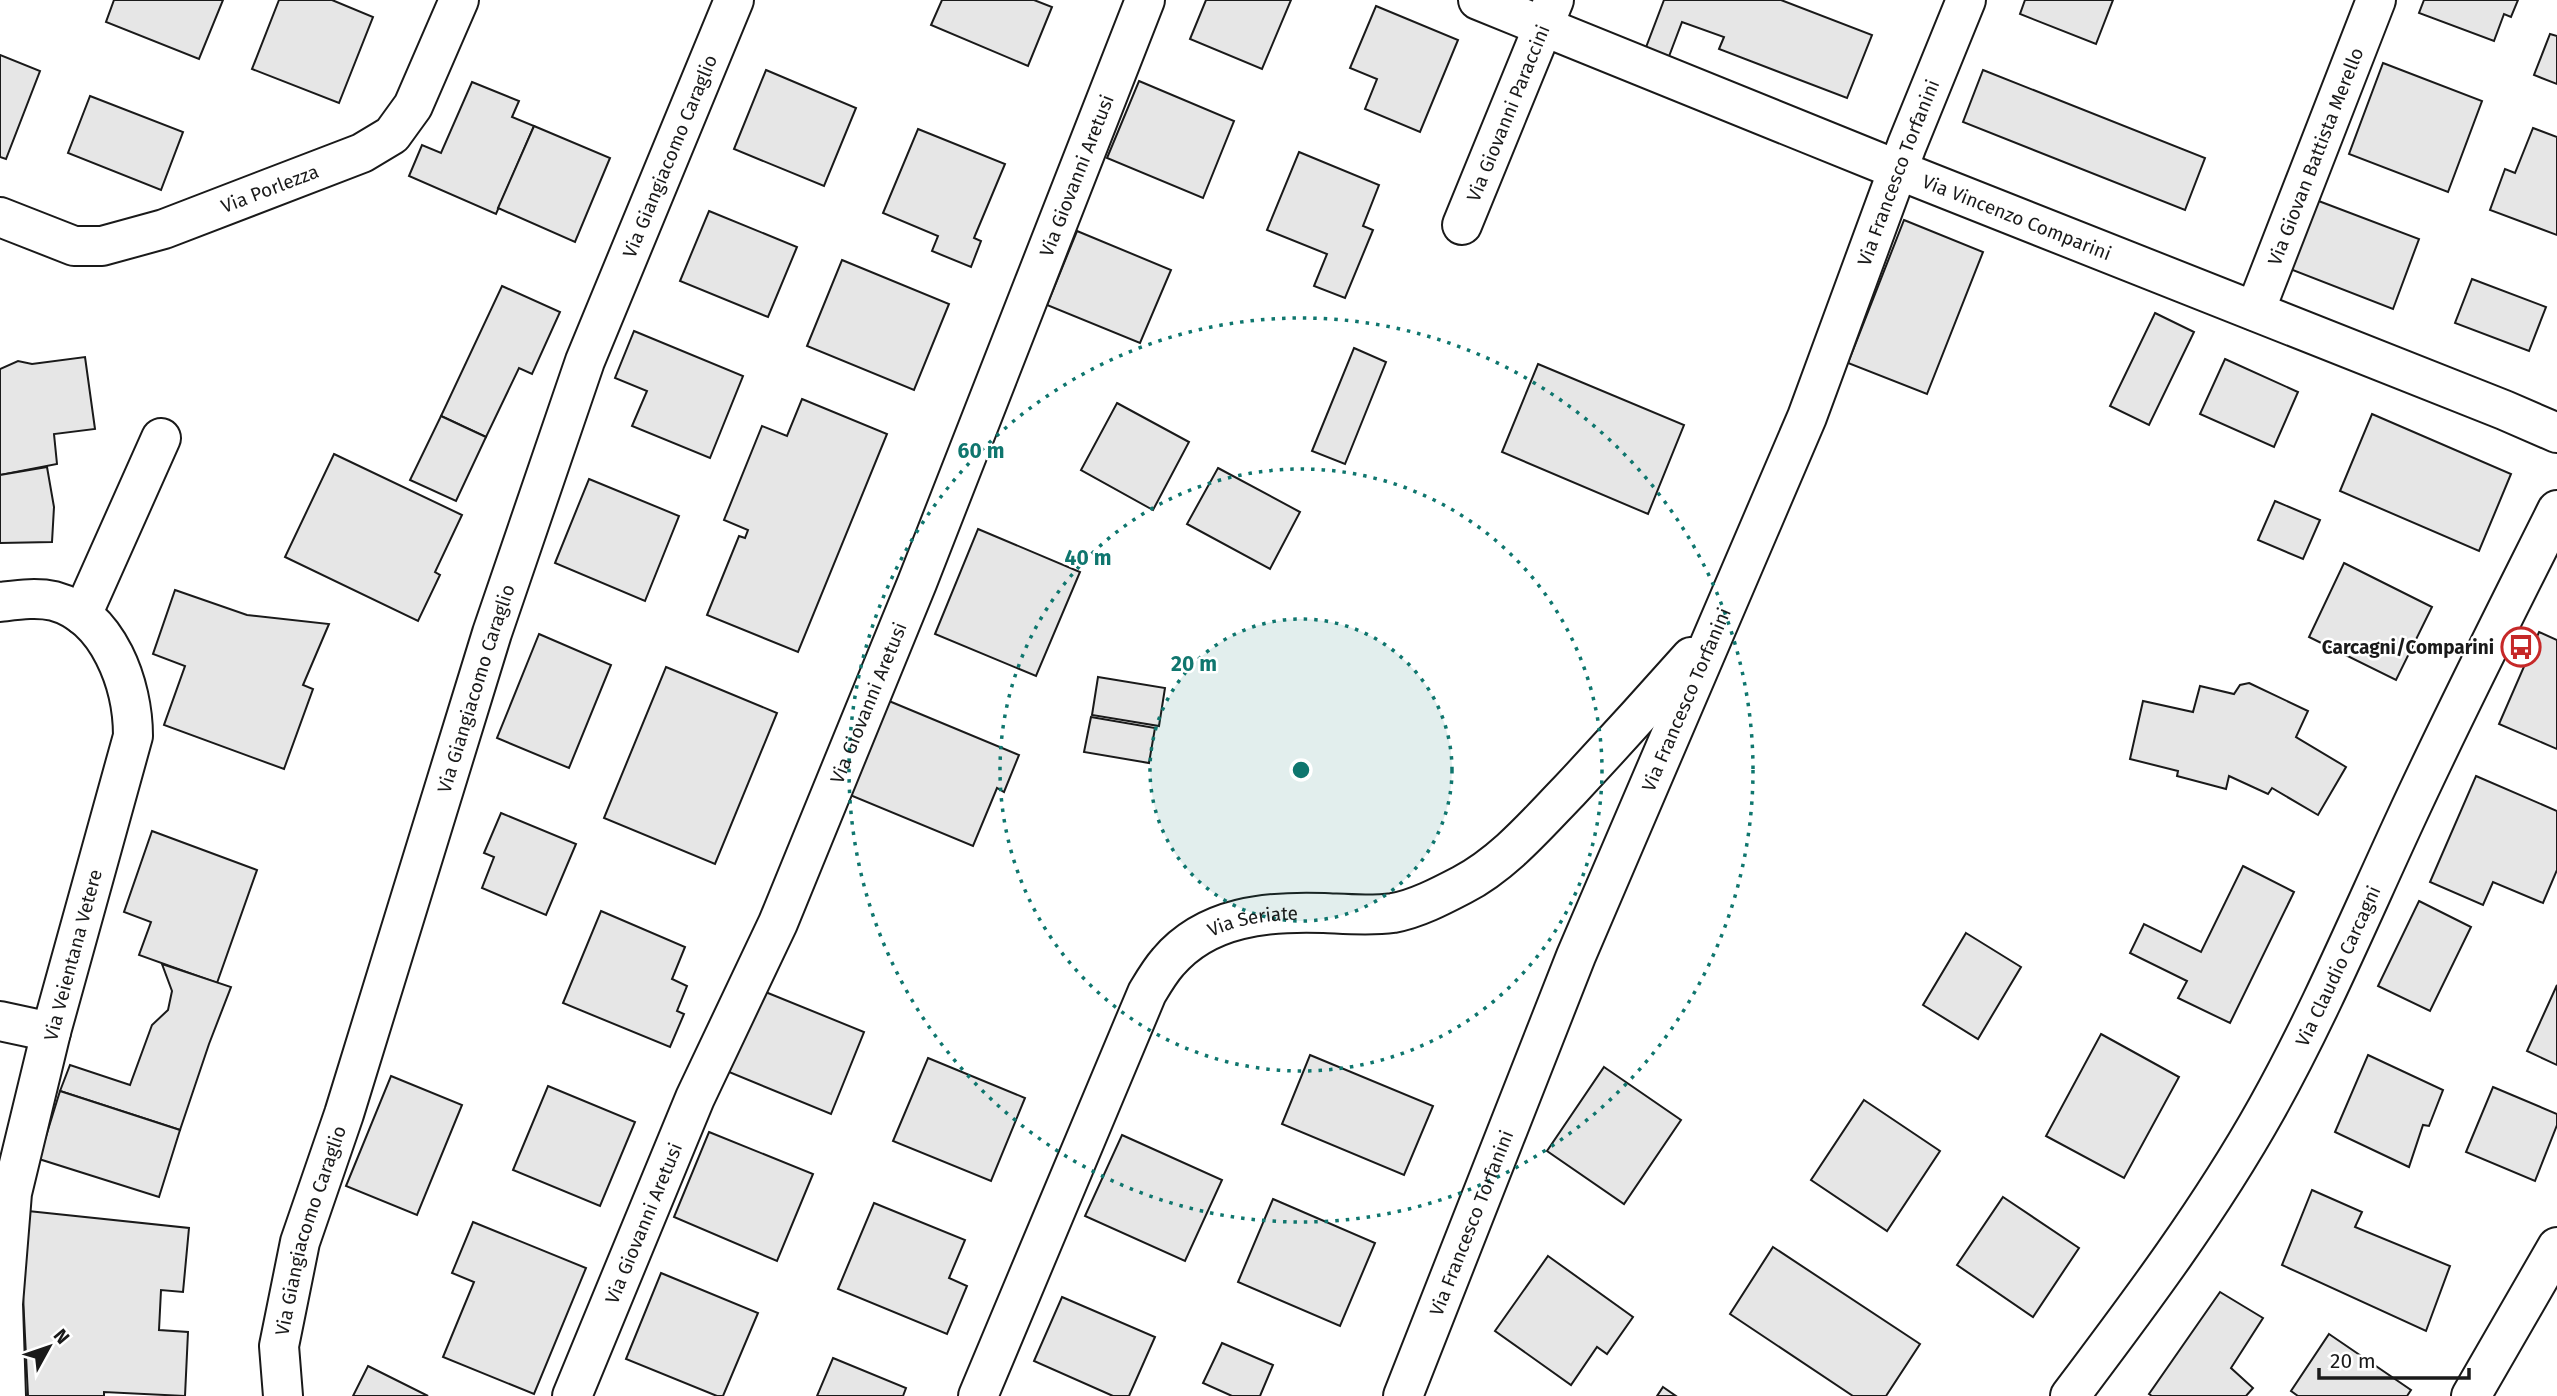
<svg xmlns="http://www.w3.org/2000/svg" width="2557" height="1396" font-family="'Fira Sans',sans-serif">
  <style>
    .building { fill: #e6e6e6; stroke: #1a1a1a; stroke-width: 2 }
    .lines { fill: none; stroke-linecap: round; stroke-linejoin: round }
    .minor-casing { stroke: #1a1a1a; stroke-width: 42 }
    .minor { stroke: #fff; stroke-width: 38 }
    .ring { fill: none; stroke: #0f766e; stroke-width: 3.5; stroke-dasharray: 3.5 7 }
    .labels { text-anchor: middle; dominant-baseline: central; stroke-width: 5; stroke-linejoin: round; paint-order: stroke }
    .street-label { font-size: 19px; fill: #1a1a1a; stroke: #fff }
    .poi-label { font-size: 19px; font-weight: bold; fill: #1a1a1a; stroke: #fff; text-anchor: end }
    .centre { fill: #0f766e; stroke: #fff; stroke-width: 3.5 }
    .ring-label { font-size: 21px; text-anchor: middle; font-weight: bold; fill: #0f766e; stroke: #fff; stroke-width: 5; stroke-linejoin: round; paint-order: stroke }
  </style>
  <rect width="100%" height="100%" fill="#fff"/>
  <g class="building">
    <path d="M114 0H223L199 59 106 22Z"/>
    <path d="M279 0H332L373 17 339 103 252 69Z"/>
    <path d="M942 0H1034L1052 7 1028 66 931 25Z"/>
    <path d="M1206 0H1291L1262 69 1190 39Z"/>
    <path d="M1664 0H1781L1872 35 1847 98 1719 49 1724 37 1682 22 1668 59 1645 50Z"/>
    <path d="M2025 0H2113L2096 44 2020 14Z"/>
    <path d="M2424 0H2518L2511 17 2504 14 2494 41 2419 13Z"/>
    <path d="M1376 6 1458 40 1420 132 1365 109 1377 79 1350 68Z"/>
    <path d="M2550 34 2557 36V84L2534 75Z"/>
    <path d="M0 55 40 71 6 159 0 157Z"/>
    <path d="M2383 63 2482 101 2448 192 2349 154Z"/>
    <path d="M766 70 856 108 824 186 734 149Z"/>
    <path d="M1983 70 2205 158 2185 210 1963 122Z"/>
    <path d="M1139 81 1234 121 1203 198 1107 158Z"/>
    <path d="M472 82 519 101 512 117 534 126 496 214 409 176 422 145 441 153Z"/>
    <path d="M90 96 183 132 161 190 68 153Z"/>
    <path d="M534 126 610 158 575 242 498 208Z"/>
    <path d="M2533 128 2557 137V235L2490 210 2505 169 2515 173Z"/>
    <path d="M918 129 1005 164 974 238 981 241 971 267 932 251 938 236 883 213Z"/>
    <path d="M1299 152 1379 185 1363 226 1373 230 1345 298 1314 286 1327 254 1267 230Z"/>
    <path d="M2316 200 2419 239 2393 309 2290 269Z"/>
    <path d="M709 211 797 247 768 317 680 281Z"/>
    <path d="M1904 220 1983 252 1927 394 1848 363Z"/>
    <path d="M1077 231 1171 270 1140 343 1047 305Z"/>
    <path d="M842 260 949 304 914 390 807 346Z"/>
    <path d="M2472 279 2546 307 2529 351 2455 323Z"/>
    <path d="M502 286 560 312 532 374 519 368 486 437 441 416Z"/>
    <path d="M2155 313 2194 332 2149 425 2110 406Z"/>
    <path d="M634 331 743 376 710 458 632 426 647 391 615 378Z"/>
    <path d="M1354 348 1386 362 1345 464 1312 451Z"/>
    <path d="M85 357 95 429 54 434 57 464 0 475V369L18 361 32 364Z"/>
    <path d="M2225 359 2298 392 2274 447 2200 414Z"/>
    <path d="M1538 364 1684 425 1648 514 1502 452Z"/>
    <path d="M802 399 887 434 798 652 707 615 739 536 745 538 748 530 724 520 762 426 787 436Z"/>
    <path d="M1117 403 1189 442 1153 510 1081 470Z"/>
    <path d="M2372 414 2511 474 2479 551 2340 491Z"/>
    <path d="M441 416 486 437 456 501 410 480Z"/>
    <path d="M334 454 462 515 435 572 440 575 418 621 285 557Z"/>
    <path d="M47 467 54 507 52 542 0 543V475Z"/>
    <path d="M1218 468 1300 512 1270 569 1187 524Z"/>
    <path d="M589 479 679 516 645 601 555 563Z"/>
    <path d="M2275 501 2320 520 2303 559 2258 540Z"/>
    <path d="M978 529 1080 572 1036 676 935 634Z"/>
    <path d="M2344 563 2432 607 2396 680 2309 637Z"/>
    <path d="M175 590 247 615 329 624 303 685 313 689 284 769 164 725 185 666 153 654Z"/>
    <path d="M2539 632 2557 640V749L2499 724Z"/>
    <path d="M539 634 611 665 569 768 497 738Z"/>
    <path d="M666 667 777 713 715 864 604 818Z"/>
    <path d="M1098 677 1165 688 1159 726 1092 715Z"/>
    <path d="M2249 683 2308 711 2296 737 2346 767 2318 815 2272 788 2268 794 2229 776 2226 789 2177 776 2178 771 2130 759 2143 701 2193 712 2200 686 2234 694 2240 685Z"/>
    <path d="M889 701 1019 755 1004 792 997 788 973 846 850 795Z"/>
    <path d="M1091 717 1155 728 1149 763 1084 752Z"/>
    <path d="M2476 776 2557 811V870L2543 903 2493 882 2483 905 2430 882Z"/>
    <path d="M501 813 576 844 546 915 482 888 494 857 484 853Z"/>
    <path d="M152 831 257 870 217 983 139 955 151 922 124 912Z"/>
    <path d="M2243 866 2294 892 2230 1023 2178 998 2187 981 2130 953 2144 924 2201 952Z"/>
    <path d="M2419 901 2471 927 2430 1011 2378 986Z"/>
    <path d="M601 911 685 947 672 979 687 986 677 1011 684 1014 670 1047 563 1003Z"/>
    <path d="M1966 933 2021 967 1978 1039 1923 1005Z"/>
    <path d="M162 964 231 987 209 1044 180 1130 60 1091 70 1065 130 1085 152 1025 168 1010 172 991Z"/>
    <path d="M2557 985V1065L2527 1051Z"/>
    <path d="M763 991 864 1032 831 1114 729 1072Z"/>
    <path d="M2101 1034 2179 1077 2124 1178 2046 1136Z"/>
    <path d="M1310 1055 1433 1106 1404 1175 1282 1124Z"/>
    <path d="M2368 1055 2443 1090 2429 1126 2423 1125 2409 1167 2335 1132Z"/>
    <path d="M928 1058 1025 1098 991 1181 893 1141Z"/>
    <path d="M1604 1067 1681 1120 1624 1204 1547 1151Z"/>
    <path d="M391 1076 462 1105 417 1215 346 1186Z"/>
    <path d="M548 1086 635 1122 600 1206 513 1170Z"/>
    <path d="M2493 1087 2557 1114V1125L2535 1181 2466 1152Z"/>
    <path d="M60 1091 180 1130 159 1197 39 1159Z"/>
    <path d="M1864 1100 1940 1151 1887 1231 1811 1180Z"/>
    <path d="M709 1132 813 1174 777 1261 674 1217Z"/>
    <path d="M1122 1135 1222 1180 1185 1261 1085 1216Z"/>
    <path d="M2312 1190 2362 1212 2355 1227 2450 1266 2426 1331 2282 1265Z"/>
    <path d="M2003 1197 2079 1248 2033 1317 1957 1265Z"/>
    <path d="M1273 1199 1375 1243 1340 1326 1238 1282Z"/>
    <path d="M874 1203 965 1240 949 1278 967 1286 947 1334 838 1289Z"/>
    <path d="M28 1211 189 1228 183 1292 161 1290 159 1330 188 1332 185 1396 104 1392V1396H28L22 1276Z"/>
    <path d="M473 1222 586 1268 534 1394 443 1357 474 1282 452 1273Z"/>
    <path d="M1773 1247 1920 1344 1886 1396H1853L1730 1314Z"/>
    <path d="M1548 1256 1633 1317 1607 1354 1597 1347 1571 1385 1495 1331Z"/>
    <path d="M661 1273 758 1313 723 1396H717L626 1359Z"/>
    <path d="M2220 1292 2263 1318 2231 1368 2253 1388 2246 1396H2152L2149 1394Z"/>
    <path d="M1062 1297 1155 1337 1129 1396H1113L1034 1361Z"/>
    <path d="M2329 1334 2411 1390 2407 1396H2298L2291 1391Z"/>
    <path d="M1222 1343 1273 1365 1260 1396H1232L1203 1383Z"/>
    <path d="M833 1358 906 1388 903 1396H817Z"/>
    <path d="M368 1366 428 1396H353Z"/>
    <path d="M1663 1387 1676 1396H1657Z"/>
  </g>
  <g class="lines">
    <g class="minor-casing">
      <g id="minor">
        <path id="s1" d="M1478 0 1898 170 2504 410 2557 433"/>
        <path id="s2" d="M0 217 74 246H102L164 229 362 153 392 135 413 106 459 0"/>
        <path id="s3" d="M1462 225 1554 0"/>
        <path id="s4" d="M2255 311 2376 0"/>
        <path d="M0 602C17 600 36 597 54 601 109 616 133 685 133 736L51 1032 12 1193 3 1304 6 1396"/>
        <path d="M82 615 161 438"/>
        <path d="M0 1021 51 1032"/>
        <path id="s5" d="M283 1396 279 1346 300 1242 344 1114 492 633 585 361 734 0"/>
        <path id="s6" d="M572 1396 695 1098 778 923 917 583 1145 0"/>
        <path id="s7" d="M978 1396 1147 993C1153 983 1160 971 1168 962 1207 916 1268 911 1324 913 1347 914 1370 916 1393 913 1416 909 1441 896 1462 885 1504 863 1536 825 1569 791 1610 747 1651 702 1691 657"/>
        <path id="s8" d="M1403 1396 1576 956 1807 417 1907 145 1966 0"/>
        <path id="s9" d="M2070 1396C2140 1303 2210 1210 2267 1108 2319 1015 2361 915 2406 818 2454 714 2506 612 2557 510"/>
        <path d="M2471 1396 2557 1247"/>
      </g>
    </g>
    <use href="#minor" class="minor"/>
  </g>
  <circle cx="1301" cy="770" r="151" fill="#0f766e" fill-opacity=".12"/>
  <g class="ring">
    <circle cx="1301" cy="770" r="151"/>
    <circle cx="1301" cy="770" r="301"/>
    <circle cx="1301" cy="770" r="452"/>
  </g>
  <defs>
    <g id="bus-ring" transform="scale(2.0125)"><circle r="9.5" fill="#fff" stroke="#c62828" stroke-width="1.5"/><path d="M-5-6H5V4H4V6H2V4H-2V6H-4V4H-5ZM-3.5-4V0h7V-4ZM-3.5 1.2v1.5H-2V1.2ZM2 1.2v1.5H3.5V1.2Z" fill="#c62828"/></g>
  </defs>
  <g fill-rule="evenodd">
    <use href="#bus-ring" x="2521" y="647"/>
  </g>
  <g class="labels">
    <g class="street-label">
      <text stroke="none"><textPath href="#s3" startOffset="121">Via Giovanni Paraccini</textPath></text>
      <text stroke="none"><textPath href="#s4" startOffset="166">Via Giovan Battista Merello</textPath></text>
      <text stroke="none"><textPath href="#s5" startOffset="1304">Via Giangiacomo Caraglio</textPath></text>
      <text stroke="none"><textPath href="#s8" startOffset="1320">Via Francesco Torfanini</textPath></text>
      <text stroke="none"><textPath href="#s6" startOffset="1321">Via Giovanni Aretusi</textPath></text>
      <text stroke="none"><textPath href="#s2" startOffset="285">Via Porlezza</textPath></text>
      <text stroke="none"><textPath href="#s1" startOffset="581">Via Vincenzo Comparini</textPath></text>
      <text stroke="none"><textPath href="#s5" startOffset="737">Via Giangiacomo Caraglio</textPath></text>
      <text stroke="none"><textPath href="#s8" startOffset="752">Via Francesco Torfanini</textPath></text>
      <text stroke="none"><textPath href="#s6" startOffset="754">Via Giovanni Aretusi</textPath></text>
      <text stroke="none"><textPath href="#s7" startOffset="572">Via Seriate</textPath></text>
      <text transform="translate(73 955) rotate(-75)">Via Veientana Vetere</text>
      <text stroke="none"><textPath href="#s9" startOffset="508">Via Claudio Carcagni</textPath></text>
      <text stroke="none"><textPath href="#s6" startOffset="187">Via Giovanni Aretusi</textPath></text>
      <text stroke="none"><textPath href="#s8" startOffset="186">Via Francesco Torfanini</textPath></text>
      <text stroke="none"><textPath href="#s5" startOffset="170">Via Giangiacomo Caraglio</textPath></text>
    </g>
    <g class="poi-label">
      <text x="2494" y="647">Carcagni/Comparini</text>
    </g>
  </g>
  <circle cx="1301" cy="770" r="10" class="centre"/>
  <g class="ring-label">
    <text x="981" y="458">60 m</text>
    <text x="1088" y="565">40 m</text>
    <text x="1194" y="671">20 m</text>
  </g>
  <g transform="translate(49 1347) rotate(50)" stroke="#ffffff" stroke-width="5" paint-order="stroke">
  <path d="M0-5L12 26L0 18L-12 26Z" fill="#1a1a1a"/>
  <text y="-10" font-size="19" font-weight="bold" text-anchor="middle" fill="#1a1a1a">N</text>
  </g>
  <path d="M2319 1368v10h150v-10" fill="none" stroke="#1a1a1a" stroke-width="3.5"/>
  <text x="2330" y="1368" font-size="21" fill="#1a1a1a" stroke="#ffffff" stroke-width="5" paint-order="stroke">20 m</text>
</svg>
